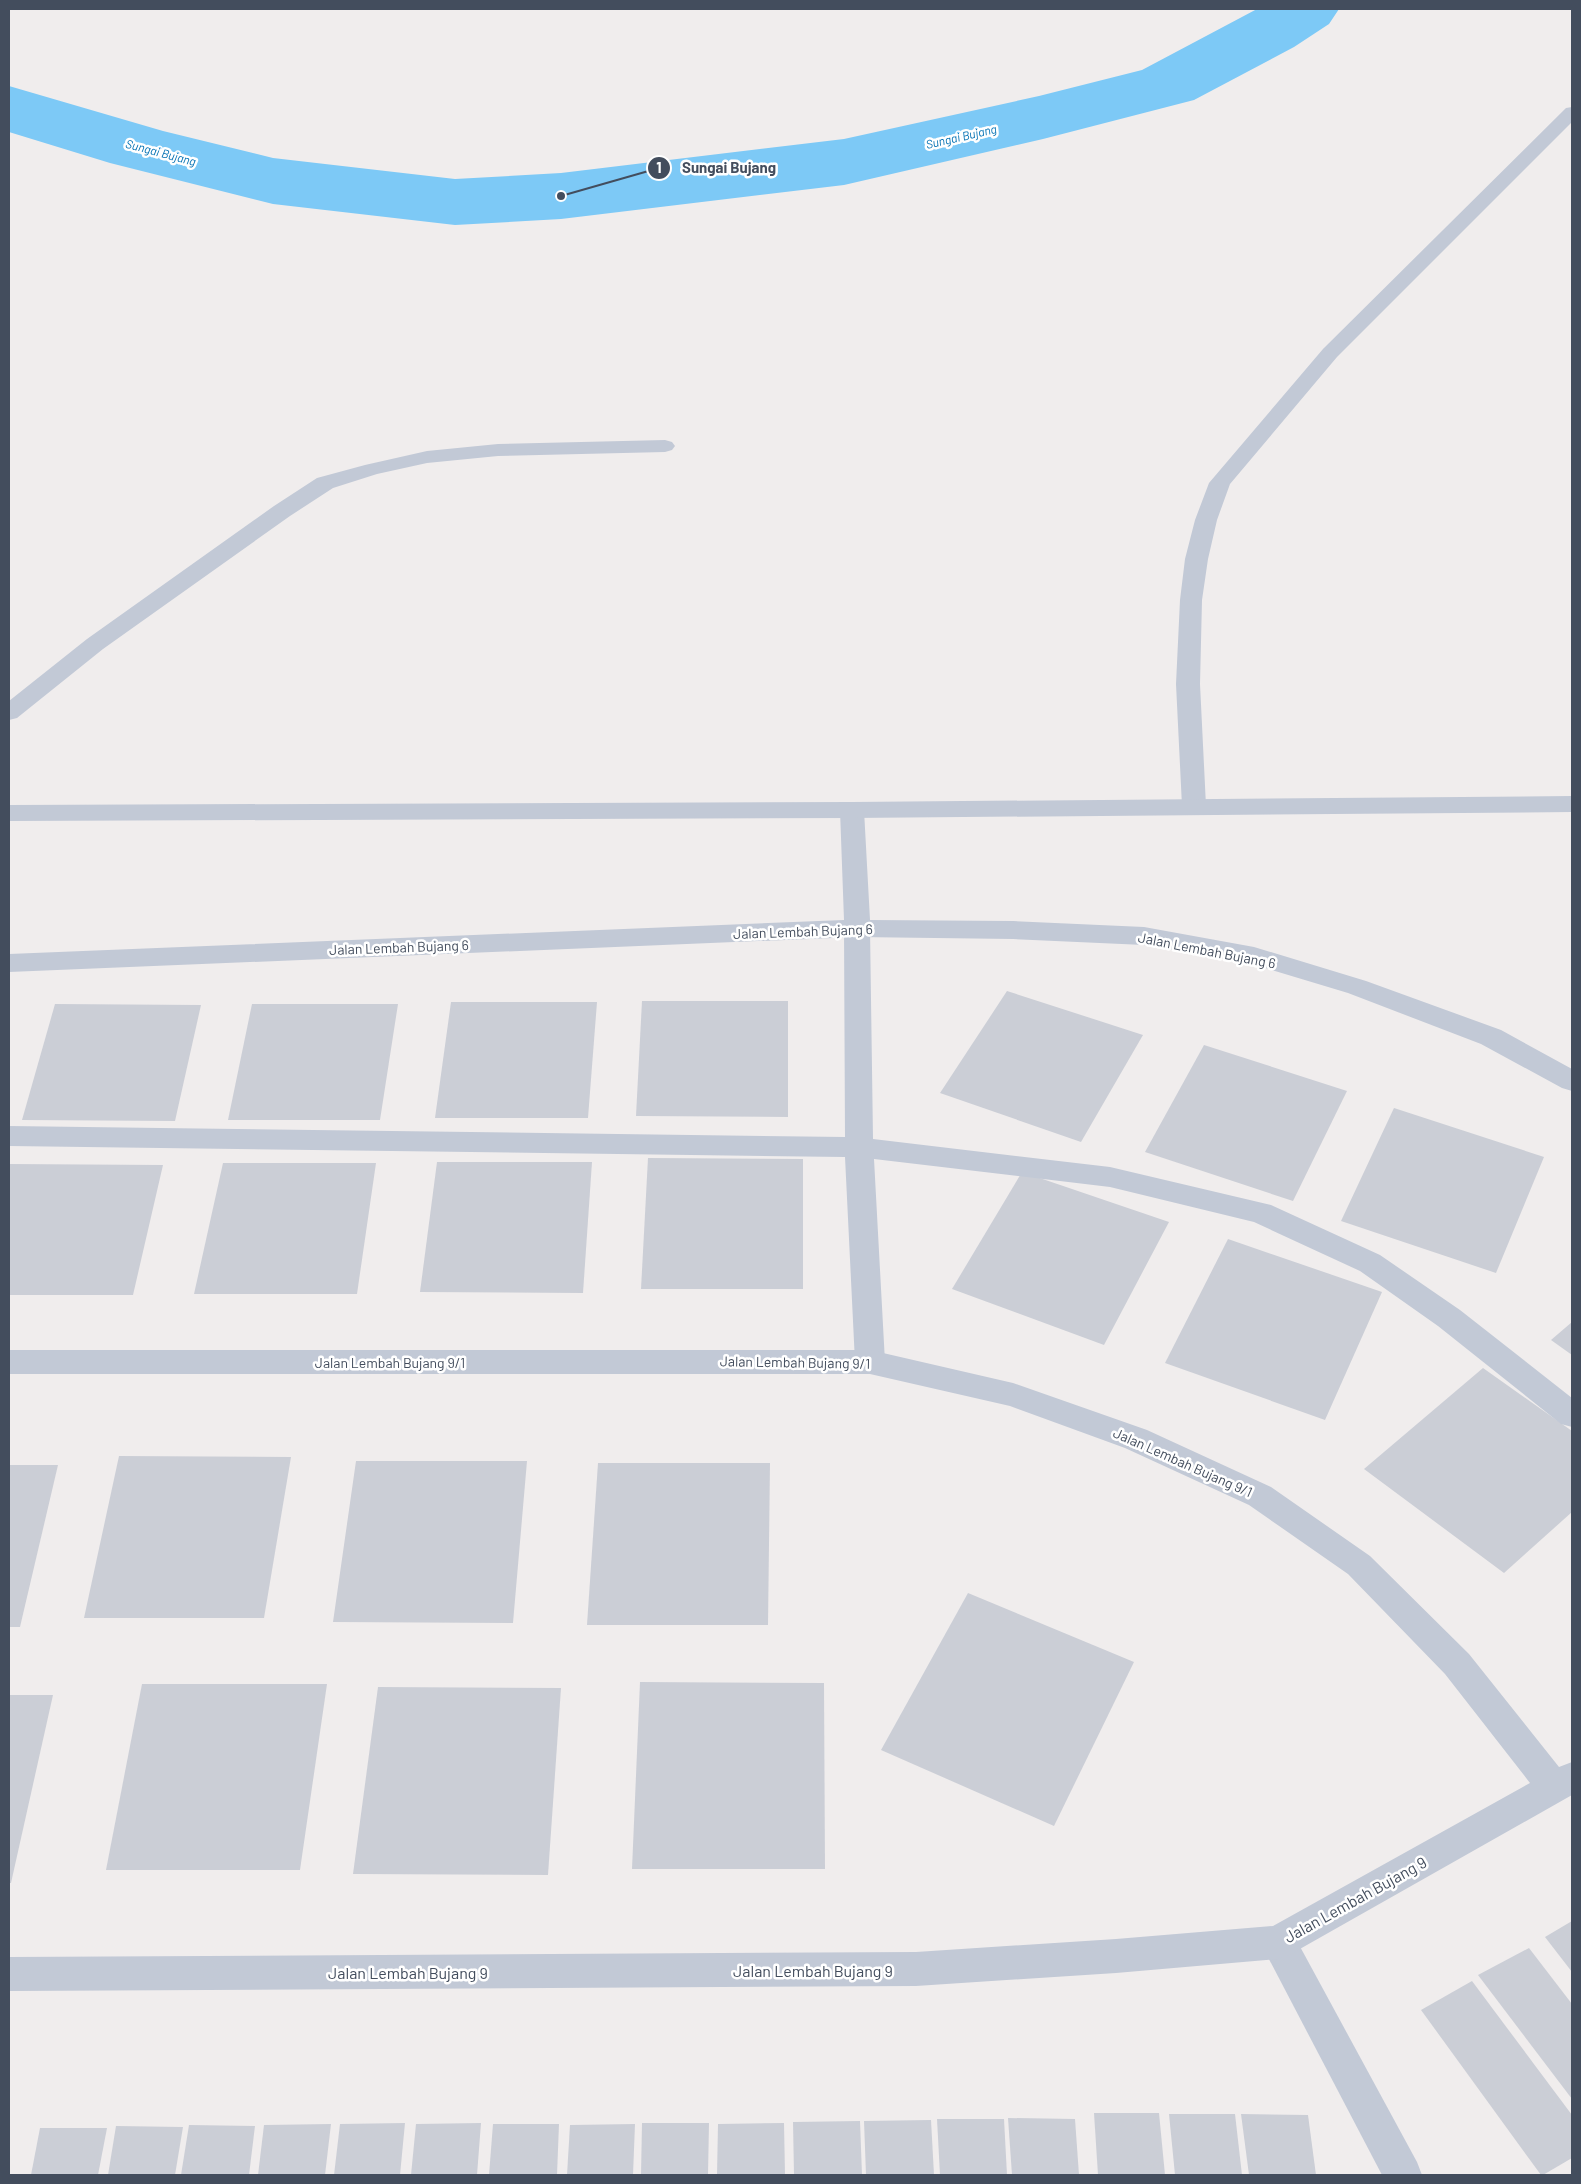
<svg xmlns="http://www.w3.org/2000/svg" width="1581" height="2184" font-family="Barlow,sans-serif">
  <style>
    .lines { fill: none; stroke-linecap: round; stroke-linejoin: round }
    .river { fill: #7dc9f6; fill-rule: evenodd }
    .building { fill: #cbced6 }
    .service { fill: #c2c9d6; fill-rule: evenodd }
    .minor { fill: #c2c9d6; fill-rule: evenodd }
    .tertiary { fill: #c2c9d6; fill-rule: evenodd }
    .labels { text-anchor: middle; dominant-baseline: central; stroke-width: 5; stroke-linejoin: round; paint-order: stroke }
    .far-water-label { font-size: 12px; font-style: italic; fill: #0070b3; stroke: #fff }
    .street-label { font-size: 14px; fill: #434d5d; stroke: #fff }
    .near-street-label { font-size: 16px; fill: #434d5d; stroke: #fff }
    .leader { fill: none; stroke: #434d5d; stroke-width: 2 }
    .callout-dot { fill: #434d5d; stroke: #fff; stroke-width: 2 }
    .mark-label { font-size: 15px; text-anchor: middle; font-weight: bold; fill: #fff }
    .callout-label { font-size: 15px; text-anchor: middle; font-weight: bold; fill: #434d5d; stroke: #fff; stroke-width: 5; stroke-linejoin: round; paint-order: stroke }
  </style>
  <rect width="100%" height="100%" fill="#f0eded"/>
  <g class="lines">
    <path class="river" d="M1257 9H1339L1329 24 1294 47 1194 100 1043 139 844 185 561 219 455 225 273 204 110 163 9 132V86L163 131 273 158 455 179 561 173 844 139 1039 96 1142 70Z"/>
  </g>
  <g class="building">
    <path d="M1007 991 1143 1035 1081 1142 940 1093Z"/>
    <path d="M642 1001H788V1117L636 1116Z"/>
    <path d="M451 1002H597L588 1118H435Z"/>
    <path d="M55 1004 201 1005 175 1121 22 1120Z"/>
    <path d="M252 1004H398L380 1120H228Z"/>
    <path d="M1204 1045 1347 1091 1293 1201 1145 1152Z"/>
    <path d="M1394 1108 1544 1157 1496 1273 1341 1221Z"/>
    <path d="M648 1158 803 1159V1289H641Z"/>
    <path d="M437 1162H592L583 1293 420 1292Z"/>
    <path d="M223 1163H376L357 1294H194Z"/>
    <path d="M9 1164 163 1165 133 1295H9Z"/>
    <path d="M1022 1172 1169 1222 1104 1345 952 1289Z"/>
    <path d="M1228 1239 1382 1292 1325 1420 1165 1363Z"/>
    <path d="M1572 1322V1355L1551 1340Z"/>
    <path d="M1483 1368 1572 1431V1512L1504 1573 1364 1469Z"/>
    <path d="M119 1456 291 1457 264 1618H84Z"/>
    <path d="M356 1461H527L513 1623 333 1622Z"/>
    <path d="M598 1463H770L768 1625H587Z"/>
    <path d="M9 1465H58L20 1627H9Z"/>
    <path d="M968 1593 1134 1662 1054 1826 881 1750Z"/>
    <path d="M640 1682 824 1683 825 1869H632Z"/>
    <path d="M142 1684H327L300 1870H106Z"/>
    <path d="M378 1687 561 1688 548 1875 353 1874Z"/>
    <path d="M9 1695H53L11 1883H9Z"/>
    <path d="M1572 1921V1972L1545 1937Z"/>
    <path d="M1529 1948 1572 2004V2099L1478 1975Z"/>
    <path d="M1472 1981 1572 2115V2158L1543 2175H1541L1421 2010Z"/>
    <path d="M1094 2113H1159L1165 2175H1098Z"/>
    <path d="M1169 2114H1235L1242 2175H1175Z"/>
    <path d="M1241 2114 1308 2115 1316 2175H1249Z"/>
    <path d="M1008 2118 1075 2119 1079 2175H1012Z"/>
    <path d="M937 2119H1004L1007 2175H940Z"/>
    <path d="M931 2120 934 2175H866L864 2121Z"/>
    <path d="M860 2121 862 2175H794L793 2122Z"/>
    <path d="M405 2123 400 2175H334L340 2124Z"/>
    <path d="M481 2123 477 2175H411L416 2124Z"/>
    <path d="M642 2123H709L708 2175H641Z"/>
    <path d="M784 2123 785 2175H717L718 2124Z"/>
    <path d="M331 2124 325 2175H258L264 2125Z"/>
    <path d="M493 2124H559L557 2175H489Z"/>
    <path d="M635 2124 633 2175H567L570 2125Z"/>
    <path d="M189 2125 255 2126 249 2175H181Z"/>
    <path d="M116 2126 183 2127 175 2175H108Z"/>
    <path d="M40 2128H107L98 2175H31Z"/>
  </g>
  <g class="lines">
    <g class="service">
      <path d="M857 919 866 922 870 928 873 1139 1110 1167 1271 1205 1380 1255 1460 1310 1572 1398V1427L1561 1424 1438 1326 1360 1271 1254 1222 1110 1187 874 1159 885 1362 881 1370 870 1374 859 1370 855 1362 845 1157 9 1146V1126L845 1137 844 928 848 922Z"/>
      <path d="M1278 1925 1291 1930 1417 2162 1422 2175H1382L1260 1942 1265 1930Z"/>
    </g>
    <g class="minor">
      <path d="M1572 107V122L1337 357 1230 484 1217 520 1208 559 1202 600 1200 684 1206 806 1203 811 1194 814 1185 811 1182 806 1176 684 1180 600 1185 559 1195 520 1209 483 1323 349 1566 108Z"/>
      <path d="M665 440 672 442 675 446 672 450 665 452 498 456 427 463 377 474 333 488 290 516 103 649 17 718 9 720V701L87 639 274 506 317 478 365 465 427 451 498 444Z"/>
      <path d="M852 802 861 804 864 810 870 920 1013 921 1144 927 1254 947 1366 981 1501 1030 1572 1069V1091L1562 1088 1481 1044 1348 993 1252 964 1144 945 1013 939 857 937 9 972V954L844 920 840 810 843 804Z"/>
      <path d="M9 1350H870L1013 1383 1147 1430 1271 1487 1370 1556 1469 1654 1559 1767 1572 1762V1795L1291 1954 1278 1959 1116 1973 916 1986 9 1991V1957L916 1952 1116 1939 1273 1926 1530 1783 1445 1674 1348 1574 1249 1505 1125 1448 1010 1406 870 1374H9Z"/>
    </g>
    <path class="tertiary" d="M1572 796V812L852 818 9 821V805L852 802Z"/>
  </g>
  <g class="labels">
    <g class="far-water-label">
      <text transform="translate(961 136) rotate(-13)">Sungai Bujang</text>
      <text transform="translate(161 152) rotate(15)">Sungai Bujang</text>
    </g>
    <g class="street-label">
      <text transform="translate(803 931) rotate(-2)">Jalan Lembah Bujang 6</text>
      <text transform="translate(399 947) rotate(-2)">Jalan Lembah Bujang 6</text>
      <text transform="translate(1207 950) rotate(11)">Jalan Lembah Bujang 6</text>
      <text x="390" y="1362">Jalan Lembah Bujang 9/1</text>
      <text transform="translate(795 1362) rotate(1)">Jalan Lembah Bujang 9/1</text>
      <text transform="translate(1183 1462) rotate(24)">Jalan Lembah Bujang 9/1</text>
    </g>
    <g class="near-street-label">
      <text transform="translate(1355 1899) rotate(-29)">Jalan Lembah Bujang 9</text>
      <text x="813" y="1970">Jalan Lembah Bujang 9</text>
      <text x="408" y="1972">Jalan Lembah Bujang 9</text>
    </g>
  </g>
  <path class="leader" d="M561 196L659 168"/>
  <g class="callout-dot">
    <circle cx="561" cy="196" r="5"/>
    <circle cx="659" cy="168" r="12"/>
  </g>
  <g class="mark-label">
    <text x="659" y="173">1</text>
  </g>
  <g class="callout-label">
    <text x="729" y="173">Sungai Bujang</text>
  </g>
  <rect width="1581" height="2184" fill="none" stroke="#434d5d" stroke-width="20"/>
</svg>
